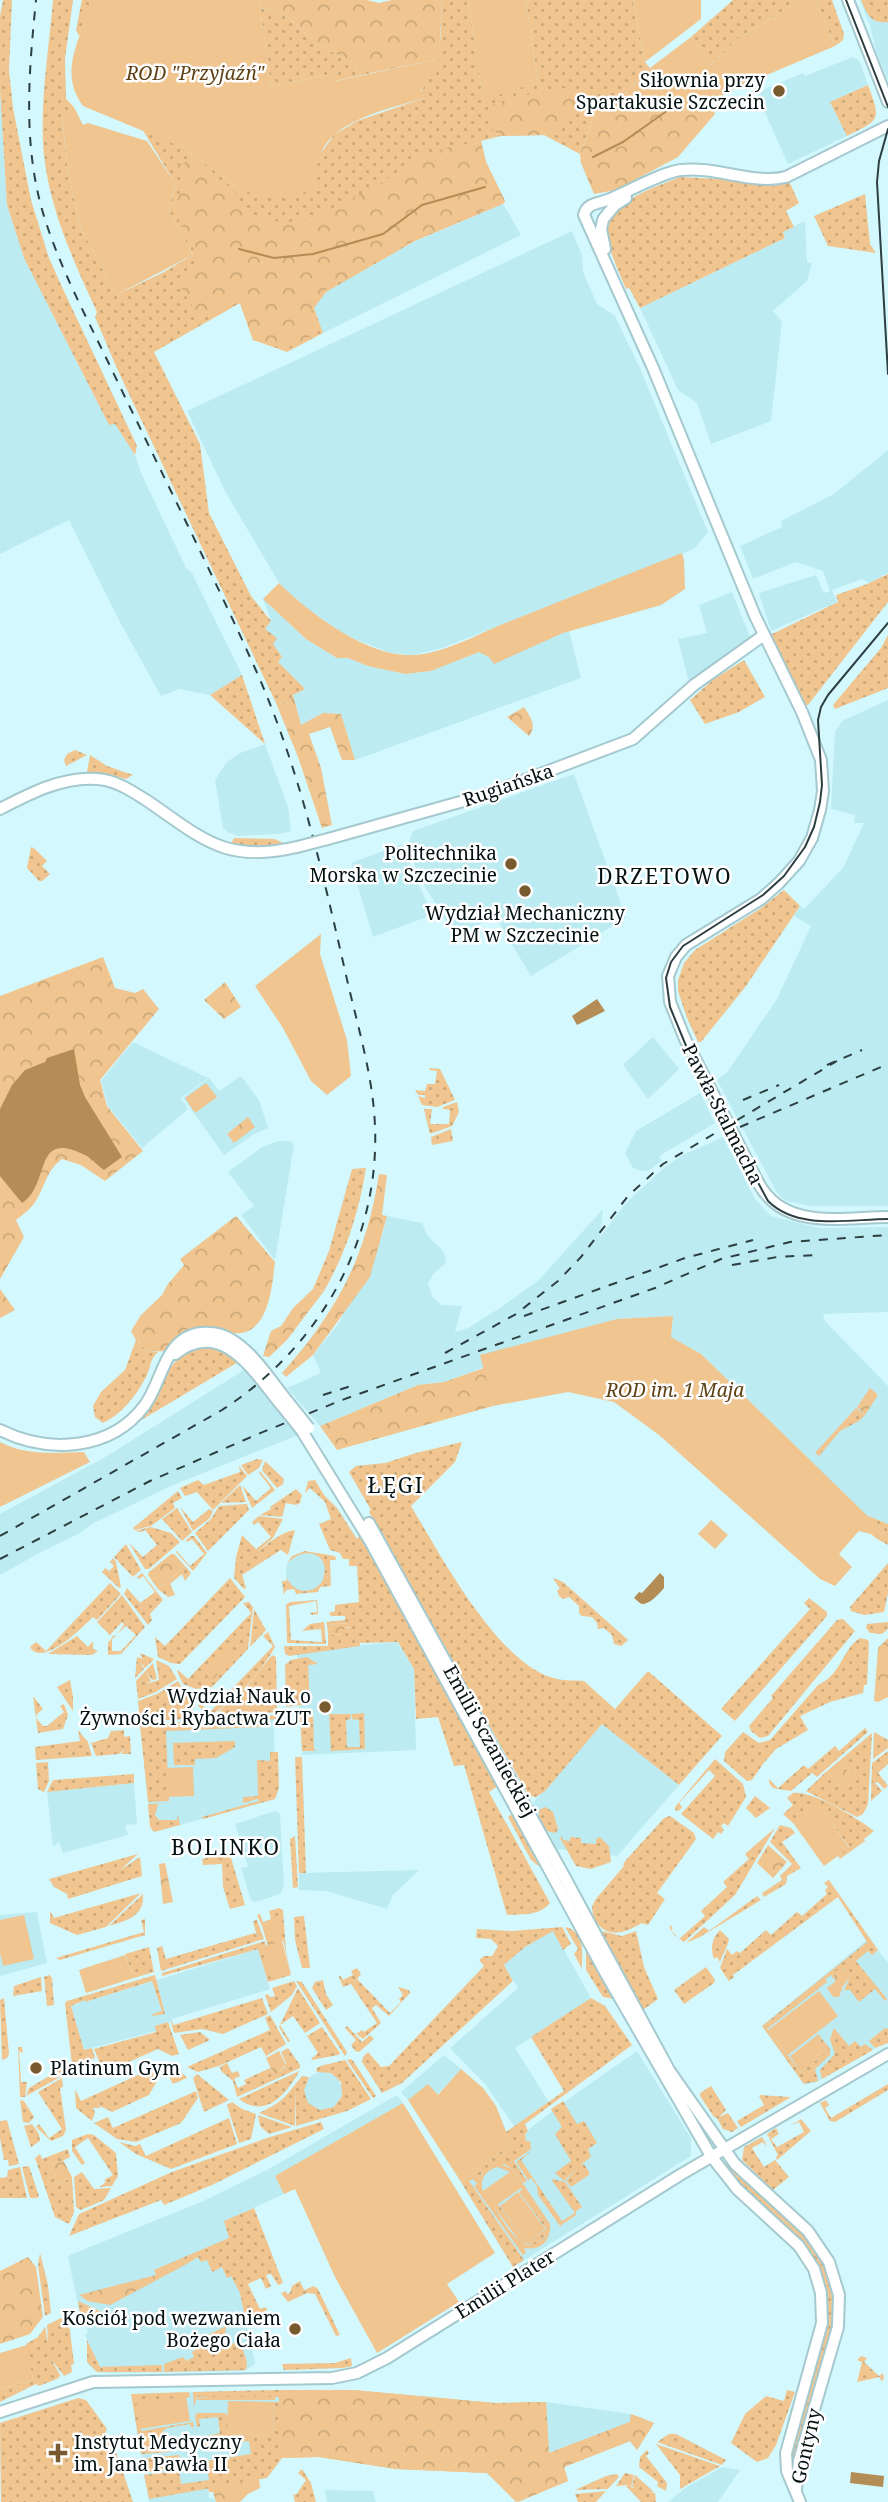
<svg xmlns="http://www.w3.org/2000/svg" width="888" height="2502" font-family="'Noto Serif',serif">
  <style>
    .built { fill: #bcebf2 }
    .grass { fill: url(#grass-dots) }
    .forest { fill: url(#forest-crowns) }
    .garden { fill: #f0c58f; fill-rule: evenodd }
    .water { fill: #b48c55 }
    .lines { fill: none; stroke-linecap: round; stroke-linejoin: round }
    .stream { stroke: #b48c55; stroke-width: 2 }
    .secondary-casing { stroke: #a4c9ce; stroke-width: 14 }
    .secondary { stroke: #fff; stroke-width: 10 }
    .tram { stroke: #2d3f41; stroke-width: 2 }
    .rail { stroke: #2d3f41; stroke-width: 2; stroke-dasharray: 9 9; stroke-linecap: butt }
    .secondary-bridge-casing { stroke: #a4c9ce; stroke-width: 14; stroke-linecap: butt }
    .secondary-bridge { stroke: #fff; stroke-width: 10 }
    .poi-dot { fill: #79592e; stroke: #fefefe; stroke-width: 2.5 }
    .labels { text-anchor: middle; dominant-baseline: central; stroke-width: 5; stroke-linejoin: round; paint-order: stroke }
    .park-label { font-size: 19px; font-style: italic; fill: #5e4015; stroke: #fefefe }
    .poi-label { font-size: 19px; fill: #031011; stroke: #fefefe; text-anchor: end }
    .street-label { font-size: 19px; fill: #031011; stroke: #fefefe }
    .neighbourhood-label { font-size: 21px; letter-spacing: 2px; fill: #031011; stroke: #fefefe }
  </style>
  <defs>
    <pattern id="grass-dots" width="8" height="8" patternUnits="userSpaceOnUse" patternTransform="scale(1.75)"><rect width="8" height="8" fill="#f0c58f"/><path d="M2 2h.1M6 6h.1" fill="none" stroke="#cca87a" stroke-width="1.8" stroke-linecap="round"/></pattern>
    <pattern id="forest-crowns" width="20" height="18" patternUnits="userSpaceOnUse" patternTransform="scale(1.75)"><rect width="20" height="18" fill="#f0c58f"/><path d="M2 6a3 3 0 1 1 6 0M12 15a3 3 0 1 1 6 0" fill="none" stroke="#cca87a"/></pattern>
  </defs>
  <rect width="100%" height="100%" fill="#d3f9ff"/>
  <g class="built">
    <path d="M860 0H888V80L876 51 870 25Z"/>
    <path d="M853 57 859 60 868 85 830 102 847 136 788 164 757 95 767 88 803 73 805 76Z"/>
    <path d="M0 89 7 205 24 258 109 425 115 424 135 455 141 473 186 568 192 573 242 675 210 695 179 689 161 696 119 620 69 520 0 554Z"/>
    <path d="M503 204 521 235 323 333 314 308 325 292 414 242Z"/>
    <path d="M805 221 807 262 812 263 807 281 773 311 782 322 771 421 711 444 697 403 678 390 640 308 785 238 783 232Z"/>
    <path d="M572 231 582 255 583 272 597 304 615 316 639 366 708 532 694 549 442 648 413 655 391 653 347 636 299 603 279 583 225 491 187 411Z"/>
    <path d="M888 450V573L869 583 862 579 832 590 837 602 771 631 759 593 816 575 824 593 830 591 823 571 796 562 753 579 740 546 782 527 781 521 834 494Z"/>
    <path d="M732 592 750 636 745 642 689 683 678 639 707 633 699 605Z"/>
    <path d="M263 599 306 639 337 658H348L368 666 405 674 431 671 479 652 489 657 569 631 581 678 355 760 341 714 323 713 301 725 293 695 304 689 278 662 273 644 265 629 271 621Z"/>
    <path d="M888 700V1206H810L786 1201 777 1193 717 1080 728 1071 777 999 811 926 794 916 800 906 804 909 843 868 864 823H854L855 815 831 809 835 732 842 721Z"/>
    <path d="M265 744 288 807 291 831 279 834 238 836 229 833 223 828 215 780 227 762 240 753Z"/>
    <path d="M574 774 626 918 531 976 496 918 454 934 418 875 408 844 413 831Z"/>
    <path d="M402 844 432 915 373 937 351 863Z"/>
    <path d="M653 1037 679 1069 648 1099 623 1065Z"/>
    <path d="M133 1042 208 1078 181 1098 188 1109 142 1148 108 1106 101 1081Z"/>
    <path d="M241 1076 259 1100 268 1128 254 1134 224 1155 183 1098 209 1078 219 1091Z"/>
    <path d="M700 1093 715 1123 659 1156 662 1161 649 1170 641 1171 633 1168 625 1153 636 1131Z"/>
    <path d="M723 1137 755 1199 771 1216 819 1228 888 1227V1312L823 1314 825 1321 888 1386V1524L866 1515 701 1354 671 1337 673 1316 617 1319 444 1382 418 1385 320 1426 287 1388 321 1373 313 1355 339 1323 383 1233 387 1216 422 1223 428 1236 443 1251 446 1259 445 1264 434 1273 428 1283 432 1296 441 1305 462 1306 455 1332 468 1328 500 1308 539 1280 603 1209 600 1237 626 1203 665 1167 683 1155Z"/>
    <path d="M279 1141H291L294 1145 275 1260 241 1215 254 1206 228 1172 262 1147Z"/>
    <path d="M244 1370 298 1435 171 1486 92 1524 80 1533 41 1552 0 1575V1514L107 1456Z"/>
    <circle cx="306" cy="1572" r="20"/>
    <path d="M397 1642 414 1669 416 1750 302 1755 297 1650Z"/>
    <path d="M274 1715 275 1799 154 1832 152 1831 140 1725Z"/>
    <path d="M602 1724 679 1785 617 1856 557 1849 533 1803Z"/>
    <path d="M134 1783 137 1824 125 1825 128 1835 63 1853 59 1842 53 1847 47 1792Z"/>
    <path d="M275 1811 280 1814 284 1886 280 1894 255 1902 251 1900 241 1868 248 1866 235 1824Z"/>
    <path d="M419 1870 393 1895 387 1909 326 1891 299 1890V1873Z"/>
    <path d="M37 1912 47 1963 0 1976V1915Z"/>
    <path d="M553 1930 591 1998 515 2048 549 2102 514 2126 486 2085 450 2048 518 1988 504 1965 525 1947Z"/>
    <path d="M867 1940H870L888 1963V2041L815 2083 804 2084 762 2026Z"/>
    <path d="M258 1949 270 1989 172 2019V2023L168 2022 156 2031 84 2050 71 2006 79 2004V2001L84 2000 85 2002Z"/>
    <path d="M637 2051 691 2138V2156L513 2267 461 2182 564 2102Z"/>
    <path d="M444 2055 461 2069 437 2095 428 2084 408 2100 401 2092Z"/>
    <circle cx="323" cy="2091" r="19"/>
    <path d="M397 2095 403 2103 276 2176 284 2194 225 2221 255 2364 244 2371 111 2373 97 2372 89 2365 87 2362V2340L85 2334 88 2332 84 2318 80 2314 68 2257 70 2255 201 2202 267 2170Z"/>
    <path d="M279 2390 282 2458 267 2478 208 2488 209 2498H214L216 2502H149L131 2394Z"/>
    <path d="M546 2402 631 2414V2422L548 2453Z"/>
    <path d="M722 2467 740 2470 718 2502H668L685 2488Z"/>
    <path d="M325 2490 373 2491 376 2502H327Z"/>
  </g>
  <g class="grass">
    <path d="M3 0H12L9 70 13 108 31 200 49 258 62 287 137 446 135 455 115 424 109 425 24 258 7 205 0 89V16Z"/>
    <path d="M53 0H73L65 59 66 99 74 107 62 115 68 172 81 228 116 295 162 273 193 255 169 211 175 183 142 129 184 148 243 192 321 153 334 135 357 121 424 98 420 92C444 60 440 38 442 0H468L483 99 538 82 526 0H636L633 1 645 62 650 68 626 92 592 121 580 154 544 135 501 136 481 141 486 162 505 201 503 204 415 241 326 292 314 308 323 333 287 352 253 340 240 303 154 352 200 444 209 513 251 596 271 621 265 629 277 638 273 644 282 657 278 662 305 689 293 695 290 702 276 703 119 373 95 317 97 312C74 262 50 211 44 155 39 104 49 51 53 0Z"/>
    <path d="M82 0H90L88 15 79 36 76 30Z"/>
    <path d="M733 0H802L740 37 711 65 691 37Z"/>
    <path d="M815 0H832L844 34 843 40 835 46Z"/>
    <path d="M861 0H888V22C871 24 867 14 861 0Z"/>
    <path d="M260 8 283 13 316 43 371 73 335 81 333 74 271 86Z"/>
    <path d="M868 85C881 121 881 119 847 136L830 102Z"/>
    <path d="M680 177 720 179 775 186 789 181 799 203 786 211 794 227 783 232 785 238 640 308 629 288 626 289C620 274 612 258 608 242 598 204 654 188 680 177Z"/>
    <path d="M865 194 870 244 876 253 828 246 814 216Z"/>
    <path d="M888 574V602L808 705H805L770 635 838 602 836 595 867 584Z"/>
    <path d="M888 635V688L835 709 833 705 881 648Z"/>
    <path d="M744 660 765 697 739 712 705 724 690 700 714 679Z"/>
    <path d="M242 675 265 744 210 695Z"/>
    <path d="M75 750 87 755 66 766 64 760 67 754Z"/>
    <path d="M90 755 107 766 133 775 126 779 103 773 87 772Z"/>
    <path d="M234 838 274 839 284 843C265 846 250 848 231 844Z"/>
    <path d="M31 847 34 848 47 861 42 866 50 874 42 881H39L27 868Z"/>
    <path d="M784 890 800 906 746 986 701 1042H698L687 1018 678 991V980L684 963 695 950 761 908Z"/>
    <path d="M430 1068 440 1069 455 1100 437 1107 422 1105 418 1096 425 1098V1095H418L415 1090 425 1091 427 1084H435L437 1071 429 1070Z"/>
    <path d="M457 1102 459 1112 452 1126 430 1134 424 1109H432L430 1124H449L450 1110 443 1109V1107Z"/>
    <path d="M451 1129 453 1141 432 1145 431 1137Z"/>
    <path d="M366 1168C359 1212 346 1253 324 1291L313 1289 329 1251 352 1169Z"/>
    <path d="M136 1340 148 1352H158C149 1360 151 1368 146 1377 136 1396 122 1414 103 1423L95 1417 93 1406 101 1392 125 1370Z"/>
    <path d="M200 1347H214L240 1361 133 1425C142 1417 150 1409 155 1399 167 1375 171 1355 200 1347Z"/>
    <path d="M856 1408 865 1415 859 1421 840 1431 819 1456 815 1453Z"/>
    <path d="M462 1442 455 1462 411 1506C440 1554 499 1667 557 1679 565 1681 575 1680 584 1681L615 1709 648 1671 722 1736 679 1785 602 1724 545 1791 536 1797 529 1796 369 1512 371 1510 349 1472 356 1466 385 1463 416 1453Z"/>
    <path d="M257 1459 263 1460 259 1468 248 1475 241 1465Z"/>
    <path d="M265 1461 284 1479 283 1484 277 1488 262 1470Z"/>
    <path d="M239 1466 247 1476 213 1510 197 1492 185 1496 180 1488 198 1480 204 1485 240 1472Z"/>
    <path d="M260 1471 275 1490 252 1508 242 1485 256 1501 271 1488 259 1473Z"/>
    <path d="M315 1480 324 1495 337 1508 357 1539 360 1535 366 1541 498 1786 489 1792 550 1903C539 1916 523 1914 507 1915L464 1765 454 1766 438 1717 416 1719 414 1669 398 1642 360 1643V1646L289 1656 285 1654 284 1646H328V1635L344 1634V1628H349L348 1623 327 1625 326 1622 345 1620V1616H331L329 1613 335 1611V1605L359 1602 357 1566H349V1559H343L340 1553 330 1550 319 1524 331 1519 325 1502 310 1488 305 1493 308 1481Z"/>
    <path d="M240 1485 246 1502 221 1503Z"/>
    <path d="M296 1489 302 1495 300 1503 296 1505 286 1503 282 1517 260 1515 271 1509 270 1507Z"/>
    <path d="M178 1491 182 1498 173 1503 175 1508 151 1526 135 1530 133 1528Z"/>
    <path d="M247 1504 249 1510 208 1551 195 1533 211 1519 219 1506Z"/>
    <path d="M180 1507 193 1522 209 1509 213 1511 210 1518 193 1531Z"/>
    <path d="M177 1508 192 1532 182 1541 162 1519Z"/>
    <path d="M866 1515 888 1524V1545L877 1539 884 1532Z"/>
    <path d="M259 1516 283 1519 273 1538 256 1553C268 1544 280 1532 295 1530L288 1555 281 1550 242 1575 246 1588 244 1589 234 1578 236 1557 242 1535 256 1549 271 1537 258 1522 254 1525 252 1522Z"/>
    <path d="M151 1527 171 1533 180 1542 149 1569H145L129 1543 143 1557 157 1545 145 1530 141 1532 135 1531Z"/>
    <path d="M191 1536H194L207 1553 193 1571 176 1552 177 1551 190 1566 204 1554 192 1539 188 1542 186 1540Z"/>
    <path d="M126 1544 141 1570 133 1577 114 1557Z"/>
    <path d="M305 1551 335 1556 336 1560H330L331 1586 320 1587 318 1592 296 1594 294 1589 286 1590 284 1595 282 1581H287L286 1576C293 1593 310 1596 322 1582 334 1554 304 1543 286 1565L292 1556Z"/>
    <path d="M113 1558 116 1562 121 1587 119 1588 102 1572 105 1568 109 1571 114 1566 110 1562Z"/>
    <path d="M888 1563V1593L884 1612 864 1615 851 1611 850 1607Z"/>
    <path d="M185 1566 191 1573 185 1581 182 1574 170 1584 175 1595 168 1597 158 1589Z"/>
    <path d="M142 1573 163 1600 150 1614 152 1620 148 1625 124 1594 127 1588 140 1603 155 1592 143 1576 139 1579 137 1577Z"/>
    <path d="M230 1578 245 1597 180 1664 171 1663 158 1657 155 1637 165 1646Z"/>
    <path d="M553 1578 563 1582 628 1640 621 1646 614 1644 612 1635 604 1628 598 1629 597 1623 592 1617 582 1616 579 1613V1606L569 1597 563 1599 559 1596 557 1590 560 1589Z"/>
    <path d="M110 1583 121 1594 97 1620 93 1617C82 1628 42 1668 30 1647L36 1642 46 1651Z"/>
    <path d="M122 1595 145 1627 121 1654 108 1655V1643L114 1635 116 1636 112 1639V1651H121L136 1635 126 1626 117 1634 124 1625 122 1622 110 1635 97 1622Z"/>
    <path d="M809 1598 827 1612V1616L735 1721 721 1709 810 1609 804 1603Z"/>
    <path d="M317 1600 318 1614 312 1615 310 1613 317 1612 316 1601 289 1606 291 1640 322 1642 321 1629 302 1631 310 1624 324 1622 326 1644 287 1643 286 1605 290 1602Z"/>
    <path d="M249 1602 253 1607 248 1649 212 1687 196 1689 183 1684 177 1671 178 1670 188 1679 251 1613 243 1603Z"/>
    <path d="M254 1609 266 1630 250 1647Z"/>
    <path d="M843 1619 855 1631 768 1736 760 1738 751 1731 749 1726 773 1698 771 1696 837 1620Z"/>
    <path d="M888 1622V1629L882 1634 870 1633 866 1628 867 1624Z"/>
    <path d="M268 1632 275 1647C259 1674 237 1701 209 1716L198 1706 200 1703 210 1712 273 1646 263 1636Z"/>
    <path d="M77 1636 88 1647 93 1641V1649L98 1651 92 1655 48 1654Z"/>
    <path d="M860 1638 868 1640 869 1643 867 1685H864L863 1693 830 1702 800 1716 808 1730 776 1749 763 1764 752 1780 747 1781 724 1761 725 1752 743 1732 759 1743 770 1740 818 1685C842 1674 843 1648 860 1638Z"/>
    <path d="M140 1653 154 1659 145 1668 140 1662 144 1669 135 1678 137 1657 142 1659Z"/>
    <path d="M272 1655 276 1657 277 1712 212 1717 244 1690Z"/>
    <path d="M307 1657 318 1664 308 1665 310 1704 286 1707 285 1665 291 1660Z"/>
    <path d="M156 1660 169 1666 177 1679 154 1693 138 1699 136 1681 153 1663 157 1679 152 1680 146 1671 151 1681 145 1684 159 1680Z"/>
    <path d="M70 1680 73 1697V1711L57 1687Z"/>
    <path d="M178 1681 195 1707 192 1710 190 1708 186 1711 189 1715 184 1719 140 1722 138 1701 157 1694Z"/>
    <path d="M33 1696 43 1709 37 1714 36 1718 43 1726H47L64 1712 60 1706 64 1704 68 1715 63 1729 38 1733Z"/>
    <path d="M364 1713 365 1749 331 1751 329 1714H351V1719L346 1720 347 1747H360L359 1720 352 1719V1714Z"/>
    <path d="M278 1715V1719L265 1720V1717L260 1718V1727L166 1731 169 1801 148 1802 140 1725Z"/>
    <path d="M300 1715H313L314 1749 316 1751H302Z"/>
    <path d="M865 1728 868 1732 817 1777 812 1773 791 1791 773 1788 769 1783V1779L778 1788 804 1765 808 1769 835 1746 839 1751Z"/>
    <path d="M78 1730 88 1742 92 1756 36 1760 35 1747 80 1741Z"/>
    <path d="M124 1730V1737L130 1736 131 1754H121L125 1749 119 1754 96 1756 91 1743 108 1738 111 1731Z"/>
    <path d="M874 1732 888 1740V1748L873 1759Z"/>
    <path d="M872 1733 868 1804 863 1814 857 1817 806 1791 827 1771 840 1786 852 1775 839 1761Z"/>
    <path d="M235 1741V1747L216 1758 195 1759V1765H174L173 1743Z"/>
    <path d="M888 1751V1764L878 1773 888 1786 884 1789 878 1782 875 1783 882 1791 871 1801 872 1763Z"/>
    <path d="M270 1752H278L279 1788 275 1799 203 1819 202 1817 259 1801 258 1799 243 1803V1797L258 1796 257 1760 270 1761Z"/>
    <path d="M295 1757H302L306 1873H299Z"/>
    <path d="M715 1759 743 1784 746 1797 728 1826 724 1823 721 1826 724 1830 721 1834 718 1832 713 1839 681 1814 715 1776 709 1770 679 1803 682 1807 680 1810 676 1811 675 1807Z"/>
    <path d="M48 1762 49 1781 44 1792 38 1789 36 1763Z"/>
    <path d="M134 1774V1783L47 1792 53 1780Z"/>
    <path d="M793 1793C812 1790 859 1819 874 1831L864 1839 865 1841 840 1859 838 1856 849 1847 819 1806 794 1824 783 1814 793 1805 787 1798Z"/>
    <path d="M755 1796 770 1808 756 1818 746 1808Z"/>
    <path d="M169 1803 158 1804 155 1815 159 1820H177L178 1815 180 1825 154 1832 150 1827 148 1804Z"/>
    <path d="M545 1807 553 1812 558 1829 556 1833 547 1831 539 1818V1810Z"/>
    <path d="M512 1814 521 1824 545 1871 531 1860 508 1817Z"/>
    <path d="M670 1816 694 1833 696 1839 657 1893 665 1899 648 1925 642 1923C623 1934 606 1940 593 1917L592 1907 595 1900 624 1866 623 1864 626 1860 664 1818Z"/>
    <path d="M780 1825 791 1828 795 1833 782 1842 801 1868 787 1876 786 1884 764 1897 762 1893 782 1880 780 1876 792 1864 770 1842Z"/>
    <path d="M775 1828 735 1895 684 1942C677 1937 669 1933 670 1925L673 1928 671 1930 679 1939 705 1916 701 1911 727 1887 723 1882 749 1859 745 1854Z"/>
    <path d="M295 1836 298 1887 293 1888 290 1839Z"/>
    <path d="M562 1836 563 1840 570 1841V1837L581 1838V1843L596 1844V1839L600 1837 609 1846 611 1862 591 1869 576 1866 560 1838Z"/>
    <path d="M138 1854 120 1870 140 1857 142 1876 68 1899 67 1894 54 1887 49 1879Z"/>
    <path d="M221 1854 231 1858 245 1905 230 1909 223 1887 222 1864 203 1865 202 1859Z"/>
    <path d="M829 1880 878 1950 872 1955 868 1951 856 1961 887 1999 885 2001 875 1989 859 2002 850 1990H844L850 1977 844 1969 834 1974V1980L831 1975 824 1980 765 2026 801 2072 827 2052 815 2037 818 2034 830 2049V2055L815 2069 818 2081 804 2084 762 2026 867 1942 838 1897 733 1975 734 1977 729 1981 720 1968 727 1949 732 1955 737 1951 740 1953 766 1930 771 1935 797 1912 802 1916 827 1894 825 1890 828 1887 824 1883Z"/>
    <path d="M141 1893 106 1927 77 1935 50 1923V1911L54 1918Z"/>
    <path d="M143 1894C145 1916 126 1921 109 1926Z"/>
    <path d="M757 1896 761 1900 700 1937 686 1943 704 1927 709 1931Z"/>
    <path d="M279 1908 283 1910 286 1951 291 1975 268 1982 258 1949 162 1976V1973L265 1941 266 1946 262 1947 290 1971 283 1940 270 1920 262 1926 257 1915 260 1914 263 1922 271 1919 269 1911Z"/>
    <path d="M304 1916 310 1968H302L295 1940 294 1917Z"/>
    <path d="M145 1919V1935L60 1960 56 1958 144 1932 141 1920Z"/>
    <path d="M257 1920 264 1939 161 1971 157 1948 162 1946 166 1959 255 1933 257 1937 253 1921Z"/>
    <path d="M562 1927 571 1944 563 1950 553 1931 525 1947 504 1965 513 1981 402 2083 382 2093 362 2062 363 2057 368 2052 381 2067 389 2066 484 1966 479 1960 484 1956H492L498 1946 491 1939 476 1938 477 1929 512 1931Z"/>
    <path d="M565 1927C586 1932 582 1952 582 1969L574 1954 578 1949Z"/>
    <path d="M720 1930 729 1939C728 1946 723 1954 720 1962L717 1957 714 1959C710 1948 712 1938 720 1930Z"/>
    <path d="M601 1931 622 1936 636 1931 644 1967 658 1999 643 2010Z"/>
    <path d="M586 1944 615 1999 603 1997 586 1970Z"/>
    <path d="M149 1947 154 1972 134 1978 125 1954Z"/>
    <path d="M706 1967 715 1980 714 1983 684 2004 674 1990Z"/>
    <path d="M357 1968 361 1974 357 1979 390 2013 401 2002 399 1999 403 1995 398 1987 409 1990 410 1993 389 2016 376 2005 372 2008 381 2023 363 2039 356 2034 362 2030 364 2032 377 2023 351 1984 343 1987 339 1977 340 1975 343 1980 353 1975 351 1971Z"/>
    <path d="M49 1975 52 1978 54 2005 47 2006 44 1977Z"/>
    <path d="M155 1975 165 2014 152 2016 153 2014 162 2011 152 1981 85 2002 84 2000 71 2006 84 2050 92 2048 95 2058 72 2065 65 2003 67 2001Z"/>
    <path d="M41 1977 42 1991 13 1996 14 1986Z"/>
    <path d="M323 1980 326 1994 333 2005 326 2010 312 1988 315 1982Z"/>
    <path d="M294 1981 297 1986 292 1995 271 2012 265 1995 268 1994 270 1997 275 1996 272 1988Z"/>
    <path d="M296 1981 302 1982 347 2052 345 2056Z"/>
    <path d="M298 1988 320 2023 305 2033 293 2016 280 2025 290 2041 288 2042 279 2027Z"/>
    <path d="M4 1998 9 2054 7 2058 2 2060 0 2000Z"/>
    <path d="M262 1998 268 2014 223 2034 202 2029 174 2033 171 2021 174 2025Z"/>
    <path d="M591 1998 605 2006 632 2045 525 2124 528 2131 525 2134 526 2141H530L531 2149 514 2161 527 2181 523 2183 514 2170 504 2164 482 2172 478 2185 473 2179 469 2181 524 2260 513 2267 461 2182 511 2144 506 2132 564 2091 531 2037Z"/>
    <path d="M270 2015 286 2044 266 2056 261 2047 219 2066 198 2072 187 2067 270 2030 265 2018Z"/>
    <path d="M168 2022 179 2054 172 2056 158 2049 104 2073 94 2049 156 2032 155 2026Z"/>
    <path d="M347 2026 362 2042 370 2035 374 2039 359 2052 355 2051 351 2045 356 2040 345 2028Z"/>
    <path d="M322 2027 340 2053 338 2055 312 2060 311 2059 318 2053 307 2036Z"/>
    <path d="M834 2028 849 2046 855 2041 861 2047 865 2044 873 2050 822 2079 820 2070 835 2054 830 2039Z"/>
    <path d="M885 2028 888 2029V2043L875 2048 869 2041Z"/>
    <path d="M200 2032 210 2040 188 2050 180 2035Z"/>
    <path d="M18 2047H22L23 2053 19 2051 21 2082H27L25 2097H20Z"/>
    <path d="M288 2048 300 2065V2068L237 2097 233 2081 221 2071 220 2067 227 2063 232 2073 238 2071 240 2076 234 2079 238 2088 246 2084 244 2080 270 2068 274 2075 285 2067 286 2063 281 2052Z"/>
    <path d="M351 2059 354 2062 376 2096 373 2098 347 2060Z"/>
    <path d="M345 2060 371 2099 347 2111 296 2126V2087L295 2126 259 2113C283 2102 285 2097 302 2076L309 2077 304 2090 308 2103 320 2110 334 2107 342 2096 341 2082 331 2073 317 2072 316 2069 320 2066Z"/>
    <path d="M170 2061 187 2078 173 2084 166 2071Z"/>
    <path d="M164 2063V2069L149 2095 112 2112 98 2105 101 2108H93L95 2112 92 2121 76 2108 75 2089 81 2101Z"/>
    <path d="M61 2069 62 2076 26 2096 29 2088Z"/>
    <path d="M299 2071C298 2074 295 2079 291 2084 278 2103 260 2115 239 2099Z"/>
    <path d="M197 2074 229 2100 204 2112 193 2078Z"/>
    <path d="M62 2078 63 2087 60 2088 66 2130 63 2136 51 2141 36 2127 39 2124 49 2138 62 2129 38 2092Z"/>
    <path d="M888 2084V2090L835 2122 830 2121 820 2103 826 2100 829 2105 825 2108 831 2118Z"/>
    <path d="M711 2086 726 2110 719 2117 728 2113 738 2128 732 2132 723 2129 717 2118 714 2117 700 2096V2093Z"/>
    <path d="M196 2091 198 2098 181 2123 136 2142 117 2139 94 2123 108 2117 113 2128Z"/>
    <path d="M760 2095 791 2097 741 2127 737 2121 764 2105 759 2096Z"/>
    <path d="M20 2100 24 2101 34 2117 29 2123 23 2122Z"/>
    <path d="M563 2101 577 2124 584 2121 597 2143 588 2149 591 2157 580 2165 584 2164 590 2174 571 2187 566 2181 577 2168 564 2181 555 2173 571 2161 555 2134 562 2127 551 2109Z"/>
    <path d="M232 2102 242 2109 256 2114 251 2139 239 2143 227 2105Z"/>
    <path d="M225 2105 237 2144 171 2169 136 2154 119 2142 135 2146 140 2144 146 2156 229 2118Z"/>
    <path d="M258 2115 292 2127 269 2134 260 2126Z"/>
    <path d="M801 2119 811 2131 777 2160 776 2157 778 2155 769 2138 771 2136 768 2137 767 2134 776 2128 779 2134 771 2139 777 2147 804 2132 799 2122 792 2125Z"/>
    <path d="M7 2120 19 2164 9 2166 8 2160H4L0 2138V2121Z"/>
    <path d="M321 2122 324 2129 212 2185 164 2205 161 2200 69 2236 79 2214 172 2172 270 2137Z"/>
    <path d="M32 2124 39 2134 40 2141 31 2147 24 2126Z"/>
    <path d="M88 2134 94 2135 116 2153 118 2176 112 2186 99 2187 106 2182 104 2180 113 2175 88 2138 75 2147 85 2163 82 2165 72 2151V2140Z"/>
    <path d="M762 2137 766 2144V2146L763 2142 752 2148 764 2167 775 2160 789 2177 773 2190 742 2160 744 2147Z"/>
    <path d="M68 2149 70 2157 51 2166 59 2184 72 2177 74 2212 69 2224 55 2217 35 2158 40 2154 42 2159Z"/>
    <path d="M532 2150 521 2160 562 2221 575 2213 551 2179 565 2182 582 2207 576 2211V2215L560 2226 538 2195 537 2186 531 2178 528 2180 517 2163V2161Z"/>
    <path d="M728 2163C777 2215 846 2249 832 2331L791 2467 790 2453C797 2427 805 2402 812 2376 825 2329 840 2287 804 2245 780 2216 749 2195 724 2166Z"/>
    <path d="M29 2166 39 2196 37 2198H30L22 2167Z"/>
    <path d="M20 2167 27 2198H0V2178L7 2177 8 2170Z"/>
    <path d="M82 2172 94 2189 111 2188 104 2200 81 2210 76 2207 74 2177Z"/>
    <path d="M523 2189 546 2225C548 2235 542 2240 534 2245L520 2242 494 2207 498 2204 527 2243 546 2229 519 2192Z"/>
    <path d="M254 2208 283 2283 278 2285 271 2274 266 2275 271 2286 266 2289 261 2278 248 2284 260 2309 266 2307 267 2310 250 2321 247 2327 240 2293 231 2276 227 2278 222 2267 212 2272 207 2260 201 2262 198 2257 185 2265 182 2258 229 2238 224 2221Z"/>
    <path d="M40 2253 48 2285 51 2313 45 2316 38 2265Z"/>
    <path d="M300 2281 304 2290 314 2286 318 2289 340 2335 336 2336 315 2294 307 2293 288 2302 281 2293 286 2291 287 2294 290 2293 292 2286Z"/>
    <path d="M78 2301 102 2312 85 2320 80 2314Z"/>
    <path d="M61 2318 69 2323 74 2364 71 2365 72 2372 64 2376 51 2359 60 2375 59 2378 39 2386 36 2384 0 2402V2389L33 2380 26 2344 38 2337 45 2327 48 2343 47 2325Z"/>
    <path d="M226 2326 225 2337 218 2343 221 2349 234 2343 241 2344 247 2362 246 2370 164 2372V2364L183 2357 186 2361 194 2357 192 2352 197 2349 194 2342Z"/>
    <path d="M87 2340 100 2367 162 2365V2372H97L87 2362Z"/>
    <path d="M861 2356 867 2358 864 2362 879 2376 883 2373 884 2379 881 2381 880 2377 857 2382 862 2362 857 2360Z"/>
    <path d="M351 2358 352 2366 343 2368 284 2370 282 2364 335 2363Z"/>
    <path d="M279 2390H353L495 2403 546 2402 549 2453 630 2422 631 2414 654 2423 637 2450 630 2441 564 2467 568 2481 518 2502 487 2473 396 2469 319 2457 282 2458 267 2478 149 2499 144 2475 179 2471 181 2484 209 2480 206 2461 251 2454 249 2441 231 2443V2446L204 2451 202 2437 220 2433 218 2417 199 2419 200 2426 197 2427 195 2415 198 2413H225L228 2416 227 2434 273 2435 274 2402H279V2397H197L194 2407 193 2392Z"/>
    <path d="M787 2390 795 2392 776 2445 768 2458 757 2462 731 2443 745 2414 766 2396 784 2401Z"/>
    <path d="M189 2392 190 2397 137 2404 141 2431 193 2422 194 2427H191L190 2424 167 2428 163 2431 169 2452 141 2454 131 2394Z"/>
    <path d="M78 2398 86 2400 107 2429 104 2436 105 2439 112 2440 133 2502H1L0 2423Z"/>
    <path d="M669 2434H676L726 2460 722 2465 657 2442Z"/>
    <path d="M656 2444 720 2466 680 2489V2475Z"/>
    <path d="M647 2450 649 2453 646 2456 667 2483 666 2491 657 2486 658 2482 639 2467 640 2457Z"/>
    <path d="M179 2455 181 2465 196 2462V2465L144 2473 141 2459Z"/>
    <path d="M302 2469 311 2483 316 2502H295L293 2494 296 2495 306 2480 298 2473Z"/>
    <path d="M625 2473 634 2475 631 2487 635 2488 632 2486 635 2475 654 2492H647L655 2493 656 2502H641L626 2486 628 2485 616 2486Z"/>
    <path d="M617 2474 619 2477 608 2489 575 2490 606 2476Z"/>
    <path d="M606 2491 596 2502H578L575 2494Z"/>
  </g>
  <g class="forest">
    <path d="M259 0H367L379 3 392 0H442L439 59 371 73 316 43 283 13 260 8Z"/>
    <path d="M650 68 684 111 711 103 715 114 678 157 616 190 594 194 581 163 580 154 592 121 626 92Z"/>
    <path d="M565 88 600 93 569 120 545 135 501 136 488 126V106L514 97Z"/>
    <path d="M481 141 486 162 505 201 410 242 325 290 311 309 318 333 285 349 253 340 240 303 200 318 177 281 199 259 174 211 184 180 173 165 183 164 190 157 235 191 241 211 271 221 296 223 332 209 381 183 420 157 449 147Z"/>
    <path d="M293 695 301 725 323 713 341 714 355 760H342L330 727 309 734 321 768 332 825 322 828 298 757 276 703 290 702Z"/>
    <path d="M524 707C531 718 537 725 529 736L507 717Z"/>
    <path d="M103 957 115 988 135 993 143 989 159 1009 100 1080 107 1106 143 1151 105 1181 81 1165 62 1159C47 1170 46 1183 37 1199 32 1208 24 1214 16 1220L24 1237 0 1279V996Z"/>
    <path d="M225 982 241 1007 224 1019 204 1000Z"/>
    <path d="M248 1117 255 1127 234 1143 227 1134Z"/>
    <path d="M379 1174 387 1175 382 1215 387 1216 370 1277 313 1355 286 1377 282 1373C338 1310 366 1257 379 1174Z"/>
    <path d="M236 1216 275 1262C272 1286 269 1337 233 1333 217 1331 201 1325 185 1333 177 1337 171 1345 165 1351L148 1352 136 1340 131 1331 141 1315 162 1295 168 1284 184 1265 180 1259Z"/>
    <path d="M0 1289 15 1310 0 1318Z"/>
    <path d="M313 1289 324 1291 287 1340 269 1357 263 1356 271 1331 281 1326 293 1308Z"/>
    <path d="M484 1368 493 1406 337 1450 320 1426 418 1385 444 1382Z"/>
    <path d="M870 1388 878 1395 865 1415 857 1407Z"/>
    <path d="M171 1554H174L185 1566 158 1589 148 1575 149 1572Z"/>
    <path d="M348 1623 349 1627 344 1628V1634L328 1635 327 1625Z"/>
    <path d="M888 1638V1697L878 1702 874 1701 878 1648Z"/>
    <path d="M228 1648 236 1656 212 1680 204 1673Z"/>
    <path d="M839 1761 852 1775 840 1786 827 1771Z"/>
    <path d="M768 1845 787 1862 773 1878 757 1863Z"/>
    <path d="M165 1863 173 1902 163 1904 159 1864Z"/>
    <path d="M270 1920 277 1922 283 1941 268 1946 262 1926Z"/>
    <path d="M841 1968 847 1972 850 1977 843 1986 839 1997H833L827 1988 835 1982 834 1972Z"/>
    <path d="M279 2051 286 2065 274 2076 266 2058Z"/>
    <path d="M63 2160 72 2177 59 2184 51 2166Z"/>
    <path d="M28 2257 36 2267 43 2317 30 2334 0 2344V2271Z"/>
    <path d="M182 2258 185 2265 110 2305 88 2301 79 2295 156 2275 154 2270Z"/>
    <path d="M279 2390H353L495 2403 546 2402 549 2453 630 2422 631 2414 654 2423 637 2450 630 2441 564 2467 568 2481 516 2502 487 2473 396 2469 319 2457 282 2458Z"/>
    <path d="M259 2479 260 2488 248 2494 240 2502H216L213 2492H209L208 2488Z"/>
  </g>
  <g class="garden">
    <path d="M90 0H259L271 86 333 74 336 81 439 59 431 77 420 91 424 98C393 108 335 119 321 153 316 164 316 179 314 191L284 196 243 192 184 148 83 106C56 69 84 37 90 0Z"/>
    <path d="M468 0H526L538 82 483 100Z"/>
    <path d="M636 0H701V19L645 62 633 1Z"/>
    <path d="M802 0H815L835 46 734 89 711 103 684 111 650 68 691 37 711 65 740 37Z"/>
    <path d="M74 107 83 125 88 123 147 141 175 183 169 211 193 255 116 295 81 228 68 172 62 114Z"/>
    <path d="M682 553 684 560 685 589 661 605 563 633 494 664 489 657 479 652 431 671 405 674 368 666 348 658H337L306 639 263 599 279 583C309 613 368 657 412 655 442 654 472 637 498 626 559 602 620 577 682 553Z"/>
    <path d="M321 934 320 954 347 1040 351 1076 327 1095 311 1081 283 1028 255 986Z"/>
    <path d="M206 1083 217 1097 195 1113 185 1098Z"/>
    <path d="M673 1316 671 1337 701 1354 884 1532 877 1539 871 1534 859 1531 857 1533 839 1554 852 1567 835 1586 820 1579 659 1435 614 1402 568 1392 493 1406 480 1355 617 1319Z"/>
    <path d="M0 1442C27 1456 54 1453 84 1452L90 1462 0 1507Z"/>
    <path d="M711 1520 728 1535 715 1549 698 1534Z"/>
    <path d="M193 1767 194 1796 167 1797 166 1768Z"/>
    <path d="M819 1805 849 1848 824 1866 794 1824Z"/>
    <path d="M24 1915 34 1959 3 1966 0 1953V1920Z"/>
    <path d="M282 1941 290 1971 270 1977 262 1947Z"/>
    <path d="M125 1955 134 1978 86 1993 79 1970Z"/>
    <path d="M825 1979 827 1982 767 2029 765 2026Z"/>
    <path d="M819 1991 838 2016 788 2055 768 2030Z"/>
    <path d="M815 2037 827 2052 801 2072 790 2056Z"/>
    <path d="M461 2069 483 2088 496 2106 511 2144 461 2182 408 2100 428 2084 438 2095Z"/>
    <path d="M403 2103 495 2253 447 2284 459 2302 377 2353 335 2277 295 2189 284 2194 275 2176Z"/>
    <path d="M501 2164 514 2170 550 2224C551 2241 541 2251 524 2248L526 2253 523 2255 474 2186 477 2184 485 2168ZM498 2167 510 2172 483 2191C479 2179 486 2170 498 2167ZM521 2188 546 2225 545 2236C524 2262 505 2223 494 2207Z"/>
    <path d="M518 2192 545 2229 527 2243 500 2206Z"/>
    <path d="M27 2345 33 2380 0 2389V2353Z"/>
    <path d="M186 2396 190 2421 140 2429 136 2404Z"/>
    <path d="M209 2397H275V2400H197V2398Z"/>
    <path d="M228 2401 274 2402 273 2435 227 2434Z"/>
  </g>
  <g class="water">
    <path d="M597 999 605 1011 577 1025 572 1016Z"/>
    <path d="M74 1049 80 1085 85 1097 122 1157 104 1170C98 1166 93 1160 87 1156 31 1127 52 1184 22 1203L0 1176V1109L12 1085 25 1070 45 1062 47 1058Z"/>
    <path d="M660 1573 664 1577V1588C659 1594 649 1605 642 1604 639 1603 637 1600 634 1598L639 1592 642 1593Z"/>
    <path d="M851 2472 884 2476 883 2487 850 2483Z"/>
  </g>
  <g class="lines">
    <g class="stream">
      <path d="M593 157 623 142 671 108"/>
      <path d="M239 249 274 258 313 254 383 234 422 205 485 187"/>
    </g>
    <g class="secondary-casing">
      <g id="secondary">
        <path d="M848 0 888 102"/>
        <path d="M888 126 786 177C752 185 716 166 681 170 663 172 629 191 610 199 600 204 587 202 584 215L653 368 755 616 802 712 821 760 823 791 820 810 812 838 799 861 779 883 761 899 686 945 676 957 668 976 670 1002 685 1039 759 1184C785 1231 843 1217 888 1217"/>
        <path d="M604 218 615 205 626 198"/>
        <path d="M603 220 601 229 605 249"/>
        <path d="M0 809C29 794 63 776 97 779 115 780 130 790 146 800 202 838 224 864 297 847"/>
        <path d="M328 839 485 795 633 739 694 685 764 635"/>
        <path d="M175 1354C223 1316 255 1374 282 1406"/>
        <path d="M0 1430C48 1454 111 1451 145 1405 163 1380 164 1338 201 1333 212 1332 223 1334 232 1340 255 1354 272 1383 289 1403"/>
        <path d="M302 1431 370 1541 606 1974 711 2156 737 2189 799 2246 814 2269 821 2293 822 2323 786 2453 787 2471 800 2502"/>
        <path d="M369 1523 564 1876 669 2070 735 2164 808 2231 829 2262 839 2295 838 2327 799 2461 796 2490"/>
        <path d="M0 2412 93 2382 332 2378 357 2373 387 2358 680 2175 888 2054"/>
      </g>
    </g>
    <use href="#secondary" class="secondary"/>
    <g class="tram">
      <path d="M846 0 888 107"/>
      <path d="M888 129 879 161 877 182 888 374"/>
      <path d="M888 623 828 695 821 707 818 720 822 785 820 802 814 827 805 847 784 876 763 895 683 946 671 962 666 978 670 1007 689 1053 768 1201C798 1231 850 1219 888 1219"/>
    </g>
    <g class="rail">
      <path d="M827 1065 862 1050"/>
      <path d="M743 1100 779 1085"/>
      <path d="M740 1127 888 1064"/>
      <path d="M732 1265 777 1257 816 1255"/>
      <path d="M524 1316 685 1258 753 1240"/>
      <path d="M445 1353 516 1314 558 1281 581 1257 628 1196 663 1164 837 1061"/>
      <path d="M323 1395 357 1384"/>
      <path d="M0 1536 222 1410C323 1345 385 1232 374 1111 370 1065 356 1020 346 975 322 870 299 766 254 666 209 566 159 468 111 368 86 316 57 263 41 206 23 138 29 70 36 0"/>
      <path d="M0 1559 150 1481 258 1434 342 1400 655 1288 721 1259 790 1242 888 1235"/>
    </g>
    <g class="secondary-bridge-casing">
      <g id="secondary-bridge">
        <path d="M297 847 328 839"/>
        <path d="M289 1403 309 1428"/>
        <path d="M282 1406 302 1431"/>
      </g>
    </g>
    <use href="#secondary-bridge" class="secondary-bridge"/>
  </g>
  <g class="poi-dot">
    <circle cx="779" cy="91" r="7"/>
    <circle cx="511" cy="864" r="7"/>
    <circle cx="525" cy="891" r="7"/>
    <circle cx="325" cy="1707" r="7"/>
    <circle cx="36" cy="2068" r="7"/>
    <circle cx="295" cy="2329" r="7"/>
    <path d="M54.5 2442.5h7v7h7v7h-7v7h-7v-7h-7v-7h7z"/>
  </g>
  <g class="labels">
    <g class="park-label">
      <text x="195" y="73">ROD "Przyjaźń"</text>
      <text x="675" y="1390">ROD im. 1 Maja</text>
    </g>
    <g class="poi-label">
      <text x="765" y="80">Siłownia przy<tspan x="765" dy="22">Spartakusie Szczecin</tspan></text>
      <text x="497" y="853">Politechnika<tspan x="497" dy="22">Morska w Szczecinie</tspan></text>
      <text x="525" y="913" text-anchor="middle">Wydział Mechaniczny<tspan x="525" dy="22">PM w Szczecinie</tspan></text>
      <text x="311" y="1696">Wydział Nauk o<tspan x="311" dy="22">Żywności i Rybactwa ZUT</tspan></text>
      <text x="50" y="2068" text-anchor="start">Platinum Gym</text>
      <text x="281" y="2318">Kościół pod wezwaniem<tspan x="281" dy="22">Bożego Ciała</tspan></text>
      <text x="74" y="2442" text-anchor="start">Instytut Medyczny<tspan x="74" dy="22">im. Jana Pawła II</tspan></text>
    </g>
    <g class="street-label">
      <text transform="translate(508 785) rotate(-19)">Rugiańska</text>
      <text transform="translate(723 1114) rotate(63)">Pawła Stalmacha</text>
      <text transform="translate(490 1741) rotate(61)">Emilii Sczanieckiej</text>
      <text transform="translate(505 2284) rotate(-32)">Emilii Plater</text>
      <text transform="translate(806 2446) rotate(-77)">Gontyny</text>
    </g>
    <g class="neighbourhood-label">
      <text x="665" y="876">DRZETOWO</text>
      <text x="396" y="1485">ŁĘGI</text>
      <text x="226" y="1847">BOLINKO</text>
    </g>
  </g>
</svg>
